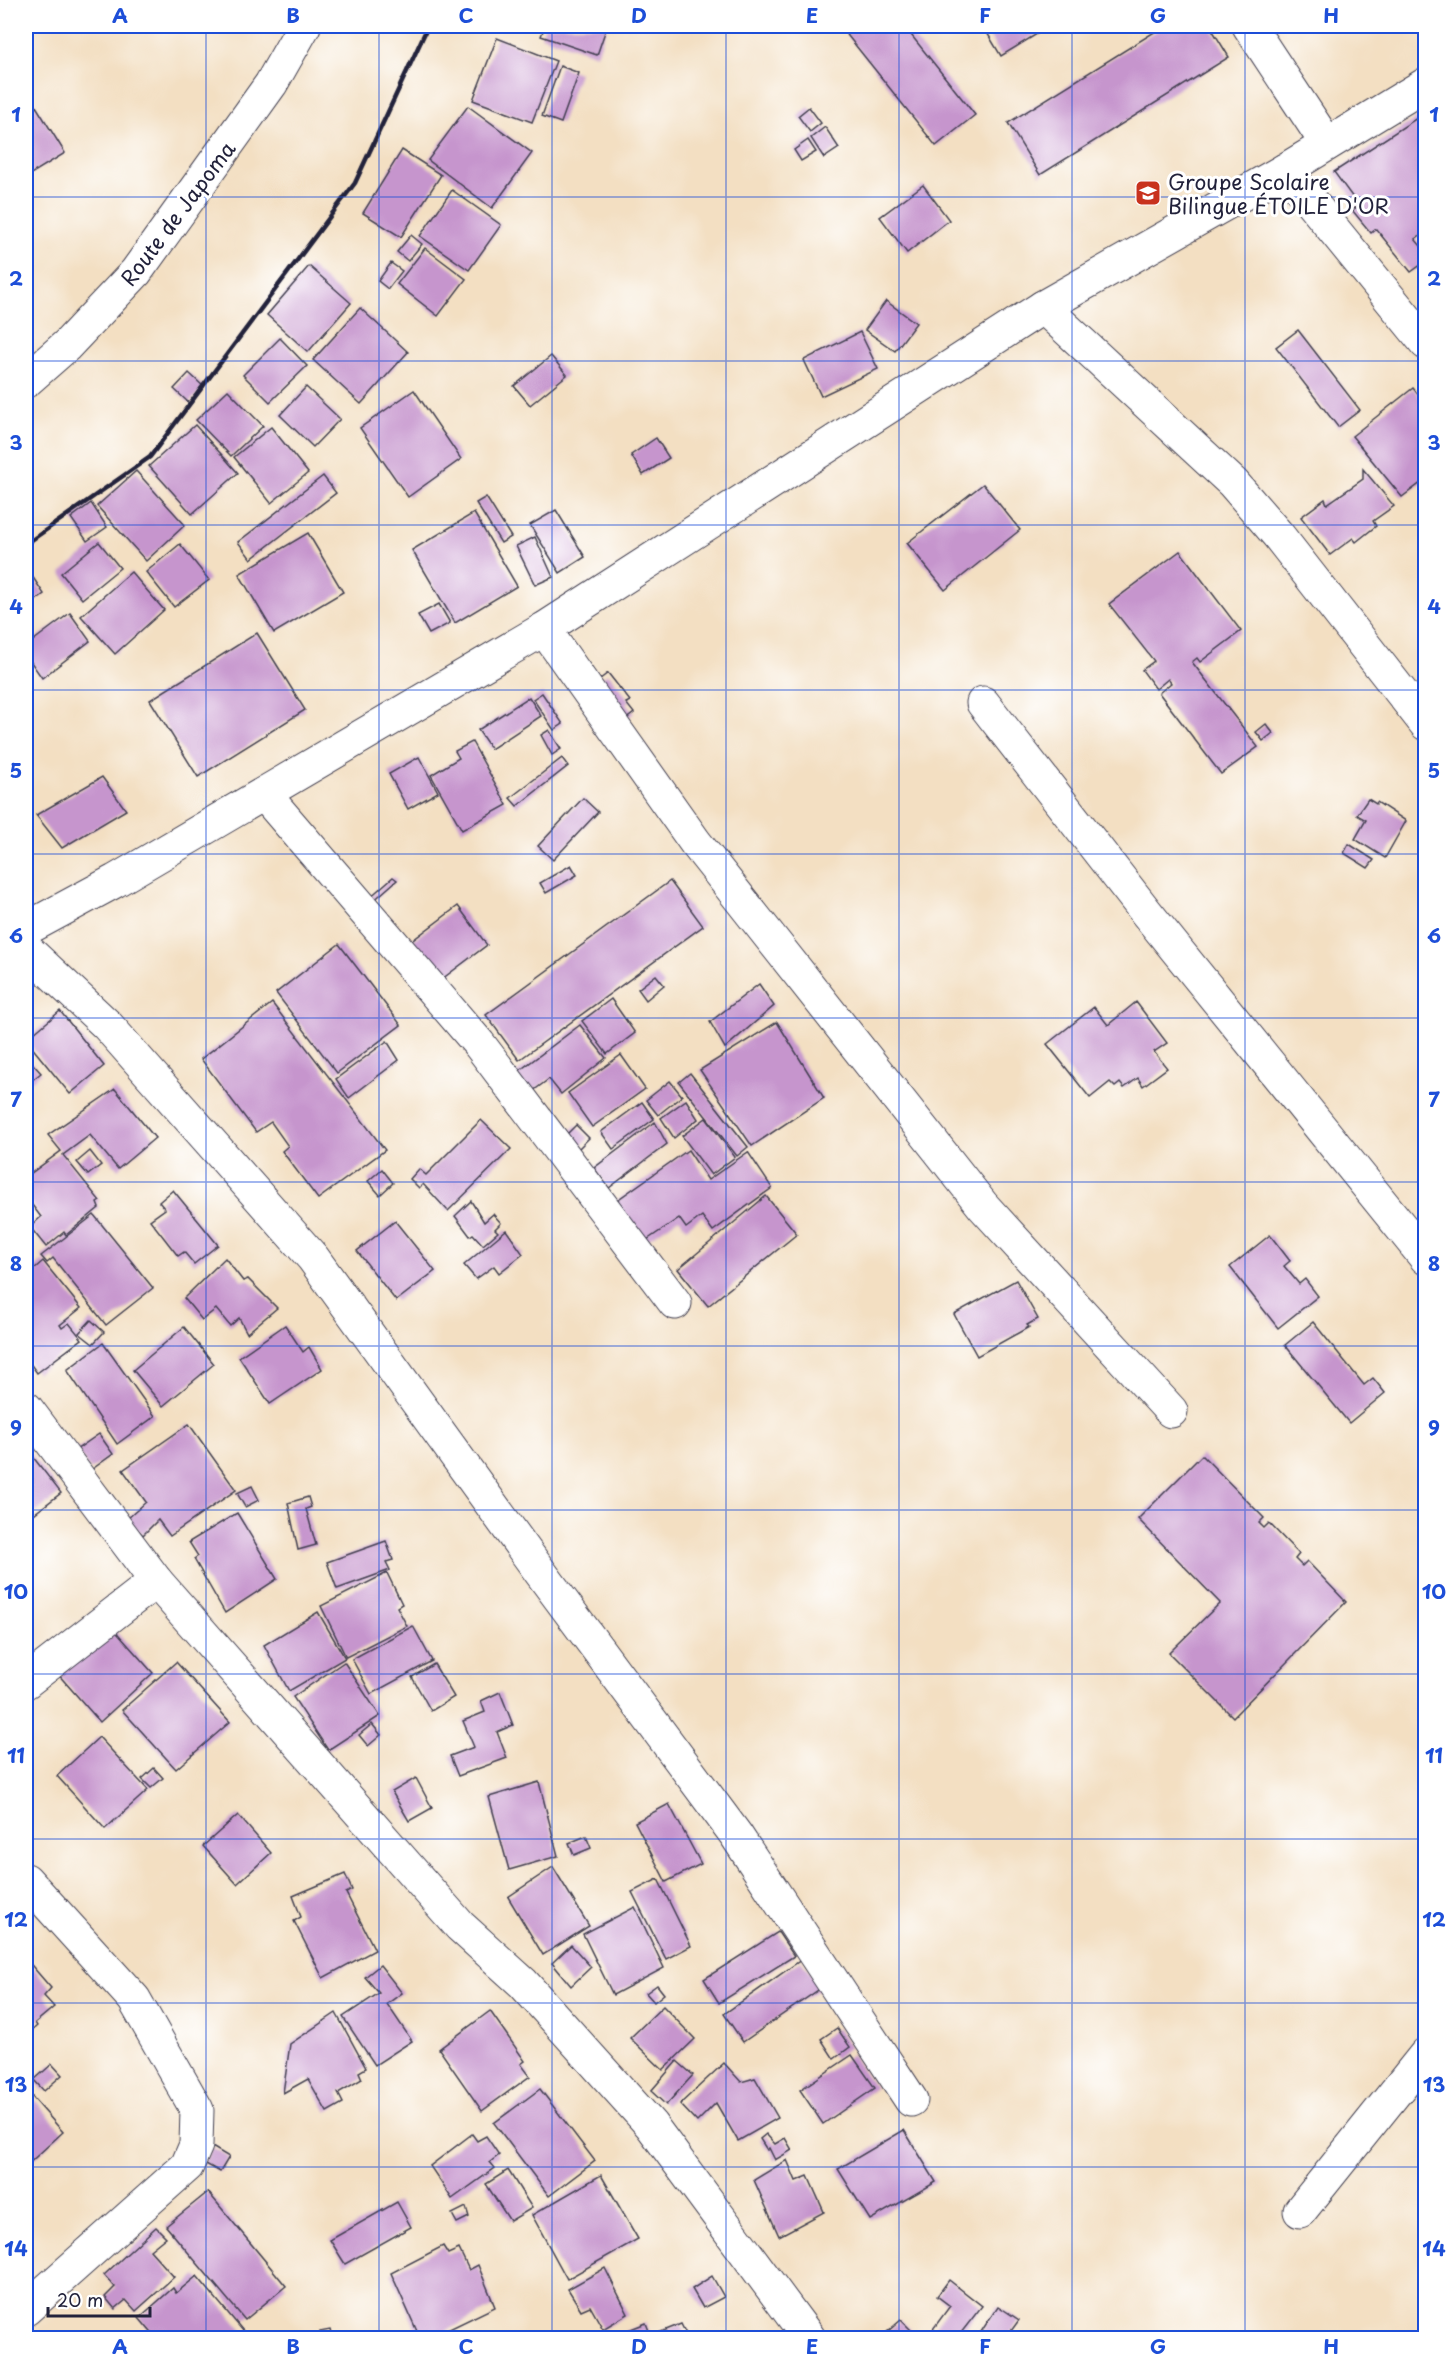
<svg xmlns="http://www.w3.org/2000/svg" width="1451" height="2364" font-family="'Playpen Sans',sans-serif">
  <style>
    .building { fill: #c695cd }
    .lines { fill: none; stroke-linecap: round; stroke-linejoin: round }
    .street-casing { stroke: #413e4f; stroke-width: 35 }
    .secondary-casing { stroke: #413e4f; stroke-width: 35 }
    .primary-casing { stroke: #413e4f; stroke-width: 35 }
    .street { stroke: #fff; stroke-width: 33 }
    .secondary { stroke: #fff; stroke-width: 33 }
    .primary { stroke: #fff; stroke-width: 33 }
    .rail { stroke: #22223b; stroke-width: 4.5 }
    .grid { fill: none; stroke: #1d4ed8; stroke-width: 1.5; stroke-opacity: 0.55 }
    .labels { text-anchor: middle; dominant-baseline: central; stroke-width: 6; stroke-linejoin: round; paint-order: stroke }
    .poi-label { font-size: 21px; fill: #22223b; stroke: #fff; text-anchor: start }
    .street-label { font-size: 21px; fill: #22223b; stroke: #fff }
    .neatline { fill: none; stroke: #1d4ed8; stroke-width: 2 }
    .grid-label { font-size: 20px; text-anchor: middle; font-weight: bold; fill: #1d4ed8 }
  </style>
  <rect width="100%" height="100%" fill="#fff"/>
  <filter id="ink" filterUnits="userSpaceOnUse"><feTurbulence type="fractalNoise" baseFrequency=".0167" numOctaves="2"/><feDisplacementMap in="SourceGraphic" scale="12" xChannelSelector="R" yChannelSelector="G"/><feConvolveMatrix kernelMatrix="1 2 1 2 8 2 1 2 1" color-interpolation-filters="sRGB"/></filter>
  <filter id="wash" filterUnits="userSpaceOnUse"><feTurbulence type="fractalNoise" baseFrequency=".008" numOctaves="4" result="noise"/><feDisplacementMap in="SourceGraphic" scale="24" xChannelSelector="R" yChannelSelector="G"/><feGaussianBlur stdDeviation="1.35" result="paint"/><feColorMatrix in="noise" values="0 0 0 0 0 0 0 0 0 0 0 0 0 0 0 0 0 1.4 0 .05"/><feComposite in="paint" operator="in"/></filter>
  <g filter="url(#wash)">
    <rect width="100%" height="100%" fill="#f3dfc2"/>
    <g id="blocks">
      <g class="building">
        <path d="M545 26H607L597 55 541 36Z"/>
        <path d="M840 26H904L975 115 936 146Z"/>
        <path d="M983 26H1050L1001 56Z"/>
        <path d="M1164 26H1210L1229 57 1040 175 1008 123Z"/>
        <path d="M497 38 556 61 532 122 473 100Z"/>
        <path d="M560 66 579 73 561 123 542 116Z"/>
        <path d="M26 90 65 153 26 177Z"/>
        <path d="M468 106 532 153 492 208 428 160Z"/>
        <path d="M809 107 821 123 810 132 798 116Z"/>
        <path d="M1420 116 1426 123V231L1415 239 1426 252V261L1411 272 1376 229 1371 233 1352 210 1359 206 1334 172Z"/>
        <path d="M825 127 839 148 824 158 811 138Z"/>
        <path d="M808 140 816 152 801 161 794 150Z"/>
        <path d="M402 150 441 175 401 237 363 213Z"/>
        <path d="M923 185 949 220 907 253 880 217Z"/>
        <path d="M452 190 501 225 469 270 420 236Z"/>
        <path d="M411 235 422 244 408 261 397 252Z"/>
        <path d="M425 248 466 279 438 316 397 284Z"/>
        <path d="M391 263 402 271 388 289 378 281Z"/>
        <path d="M309 266 351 303 308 352 267 315Z"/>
        <path d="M886 301 916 323 895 351 865 330Z"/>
        <path d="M360 308 408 352 361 404 313 360Z"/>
        <path d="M1298 330 1360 410 1338 427 1276 347Z"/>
        <path d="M860 332 878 369 821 396 804 360Z"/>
        <path d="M280 338 307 366 270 402 243 375Z"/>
        <path d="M551 356 567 375 530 405 514 386Z"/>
        <path d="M189 373 204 387 189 403 174 389Z"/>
        <path d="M306 387 340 419 313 447 280 415Z"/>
        <path d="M1413 388 1426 405V479L1402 497 1352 436Z"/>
        <path d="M228 390 263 426 231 456 196 420Z"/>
        <path d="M414 390 461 459 408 497 360 428Z"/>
        <path d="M195 425 238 473 192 514 149 466Z"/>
        <path d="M271 427 308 473 271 503 234 457Z"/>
        <path d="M656 438 669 458 643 475 631 455Z"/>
        <path d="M1363 469 1394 506 1373 521 1376 526 1356 542 1353 538 1330 555 1301 517 1325 499 1327 504 1363 479Z"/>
        <path d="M136 471 185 525 146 561 97 506Z"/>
        <path d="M323 476 336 493 251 559 238 542Z"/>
        <path d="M983 484 1020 530 945 590 907 543Z"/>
        <path d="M486 497 511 537 501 543 476 503Z"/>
        <path d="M91 503 107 527 87 541 71 518Z"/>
        <path d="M556 510 585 557 560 573 530 525Z"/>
        <path d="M474 513 517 586 455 623 412 550Z"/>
        <path d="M308 533 343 592 274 633 239 574Z"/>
        <path d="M535 537 553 577 535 585 516 546Z"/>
        <path d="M99 542 120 568 82 599 61 573Z"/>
        <path d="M180 544 209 580 174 607 146 572Z"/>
        <path d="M1180 551 1241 631 1200 662 1197 658 1192 662 1258 747 1221 774 1159 693 1171 683 1168 679 1156 689 1142 670 1154 661 1109 604Z"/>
        <path d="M26 567 44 594 26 607Z"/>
        <path d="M131 572 164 610 115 654 81 616Z"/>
        <path d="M439 604 450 623 429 634 418 615Z"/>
        <path d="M70 613 90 641 42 678 26 655V646Z"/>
        <path d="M257 633 305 710 198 777 150 700Z"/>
        <path d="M608 673 630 701 626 703 634 713 625 720 590 687Z"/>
        <path d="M542 693 563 724 554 730 533 699Z"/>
        <path d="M529 697 541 716 491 749 478 730Z"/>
        <path d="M1266 724 1273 733 1263 741 1256 732Z"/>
        <path d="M549 730 561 749 552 755 541 735Z"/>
        <path d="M472 742 507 805 462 830 431 775 459 758 455 751Z"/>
        <path d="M419 757 438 792 408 809 389 774Z"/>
        <path d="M562 758 568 766 517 806 510 798Z"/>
        <path d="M102 777 126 810 62 848 36 815Z"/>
        <path d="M583 798 598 812 553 860 538 846Z"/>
        <path d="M1368 799 1376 804 1377 802 1406 821 1385 858 1355 839 1366 820 1357 815Z"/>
        <path d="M1349 844 1374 860 1368 868 1344 853Z"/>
        <path d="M571 865 577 875 546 893 540 883Z"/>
        <path d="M393 877 397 880 371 903 368 899Z"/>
        <path d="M670 881 703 926 519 1060 486 1015Z"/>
        <path d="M458 906 487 945 430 988 401 949Z"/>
        <path d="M339 944 401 1025 337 1073 276 993Z"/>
        <path d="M656 975 664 985 646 1000 638 989Z"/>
        <path d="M759 984 774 1006 725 1048 710 1022Z"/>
        <path d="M611 999 635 1033 607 1054 582 1021Z"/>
        <path d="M1136 1002 1167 1043 1154 1052 1167 1068 1143 1086 1138 1078 1124 1088 1120 1083 1115 1087 1110 1082 1090 1098 1047 1044 1094 1007 1108 1025Z"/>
        <path d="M272 1003 385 1150 318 1199 282 1151 288 1146 271 1122 256 1132 201 1059Z"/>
        <path d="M60 1011 104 1066 70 1094 26 1040Z"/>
        <path d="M777 1022 824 1098 752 1146 700 1070Z"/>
        <path d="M580 1025 606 1058 561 1094 549 1079 529 1094 515 1074Z"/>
        <path d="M387 1041 399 1060 349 1098 336 1079Z"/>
        <path d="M621 1055 645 1089 592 1127 568 1093Z"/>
        <path d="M32 1063 41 1073 31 1081 26 1075V1068Z"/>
        <path d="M690 1073 748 1147 737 1156 679 1082Z"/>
        <path d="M670 1081 682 1096 658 1115 646 1100Z"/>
        <path d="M115 1089 155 1138 118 1169 90 1135 63 1155 100 1201 97 1203 99 1208 66 1235 64 1232 46 1247 30 1227 41 1217 26 1197V1177L61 1151 48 1135Z"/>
        <path d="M686 1100 698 1119 674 1138 661 1118Z"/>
        <path d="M642 1102 654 1119 613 1149 601 1132Z"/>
        <path d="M706 1118 735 1157 711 1175 682 1136Z"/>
        <path d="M481 1120 511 1149 448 1211 423 1184 419 1188 410 1179 419 1169 426 1175Z"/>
        <path d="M655 1122 667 1144 609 1188 594 1168Z"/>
        <path d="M576 1125 589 1138 576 1151 563 1138Z"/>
        <path d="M688 1150 708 1180 748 1152 772 1188 713 1231 702 1216 686 1228 679 1218 641 1244 613 1203Z"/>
        <path d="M90 1151 101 1165 88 1175 77 1162Z"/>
        <path d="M382 1169 393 1183 380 1195 368 1181Z"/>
        <path d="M173 1190 218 1245 194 1264 184 1252 178 1256 150 1220 165 1209 159 1202Z"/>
        <path d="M766 1196 797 1234 708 1306 678 1269Z"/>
        <path d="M471 1201 484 1222 493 1214 501 1223 495 1229 498 1232 483 1245 473 1234 470 1236 455 1216Z"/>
        <path d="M94 1215 153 1288 106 1325 53 1258 47 1263 41 1256Z"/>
        <path d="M395 1221 435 1271 396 1301 357 1251Z"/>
        <path d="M506 1230 523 1254 499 1273 494 1266 476 1279 464 1265Z"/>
        <path d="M1270 1235 1290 1261 1284 1266 1299 1284 1305 1279 1318 1296 1278 1328 1230 1267Z"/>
        <path d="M225 1258 243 1281 248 1279 277 1308 247 1333 239 1318 230 1326 216 1309 202 1320 184 1298Z"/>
        <path d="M43 1261 81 1308 60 1325 62 1328 69 1323 82 1339 37 1373 26 1358V1276Z"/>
        <path d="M1016 1280 1038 1319 1027 1325 1029 1327 977 1356 954 1314Z"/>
        <path d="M91 1320 104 1332 93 1344 79 1333Z"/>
        <path d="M1313 1322 1364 1385 1373 1378 1385 1393 1349 1423 1285 1345Z"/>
        <path d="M285 1325 303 1352 309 1347 322 1369 270 1404 239 1357Z"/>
        <path d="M184 1327 214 1364 163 1406 133 1370Z"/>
        <path d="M103 1343 155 1416 117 1444 67 1370Z"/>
        <path d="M189 1424 236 1490 170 1536 158 1520 143 1535 127 1519 146 1502 123 1470Z"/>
        <path d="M99 1434 113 1454 91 1470 76 1450Z"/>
        <path d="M26 1448 61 1493 26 1520Z"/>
        <path d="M1202 1455 1264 1518 1259 1523 1264 1528 1269 1523 1299 1554 1295 1559 1302 1566 1307 1561 1346 1602 1233 1717 1169 1653 1220 1603 1138 1519Z"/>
        <path d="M252 1486 259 1500 245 1507 237 1493Z"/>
        <path d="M308 1497 311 1507 306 1509 316 1545 298 1550 288 1503Z"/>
        <path d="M237 1513 277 1579 225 1613 194 1559 198 1556 189 1542Z"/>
        <path d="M386 1541 393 1560 386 1562 390 1570 337 1589 327 1562Z"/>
        <path d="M387 1573 402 1604 397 1607 407 1626 346 1657 321 1606Z"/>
        <path d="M318 1612 345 1658 289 1691 264 1645Z"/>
        <path d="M110 1625 153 1673 100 1722 57 1673Z"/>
        <path d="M413 1626 432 1661 371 1694 352 1659Z"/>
        <path d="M176 1662 230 1722 176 1769 122 1710Z"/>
        <path d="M344 1662 380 1716 328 1750 293 1697Z"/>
        <path d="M434 1664 454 1697 431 1711 412 1677Z"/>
        <path d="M500 1692 513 1725 497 1732 507 1758 458 1776 450 1756 474 1747 463 1721 485 1712 481 1701Z"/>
        <path d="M372 1724 381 1735 368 1746 359 1735Z"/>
        <path d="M99 1737 148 1790 105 1829 57 1776Z"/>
        <path d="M154 1768 163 1778 151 1788 142 1779Z"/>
        <path d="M416 1778 432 1808 409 1821 392 1792Z"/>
        <path d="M539 1782 558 1856 509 1870 489 1797Z"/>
        <path d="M669 1804 701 1864 666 1882 635 1822Z"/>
        <path d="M238 1815 271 1853 237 1884 203 1846Z"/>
        <path d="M586 1836 591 1848 574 1855 569 1843Z"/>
        <path d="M553 1867 589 1926 543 1955 508 1897Z"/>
        <path d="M345 1874 352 1890 346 1893 375 1950 323 1978 294 1921 301 1917 293 1896Z"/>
        <path d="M658 1879 691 1946 666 1959 632 1892Z"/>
        <path d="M635 1907 664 1968 613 1995 583 1934Z"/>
        <path d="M778 1932 794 1956 719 2003 704 1979Z"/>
        <path d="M571 1945 591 1967 571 1986 552 1963Z"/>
        <path d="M26 1959 51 1988 44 1996 54 2007 35 2023 37 2026 26 2036Z"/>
        <path d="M801 1960 821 1988 743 2042 724 2014Z"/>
        <path d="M380 1965 402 1993 387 2004 412 2041 375 2065 343 2017 379 1993 365 1977Z"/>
        <path d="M657 1985 664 1994 654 2002 646 1993Z"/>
        <path d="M663 2006 695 2039 663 2070 630 2038Z"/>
        <path d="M490 2011 525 2061 521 2064 530 2076 482 2111 439 2049Z"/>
        <path d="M336 2013 366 2068 359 2072 362 2079 338 2093 343 2103 327 2112 308 2079 283 2093 290 2044Z"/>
        <path d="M837 2028 850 2047 834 2059 821 2039Z"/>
        <path d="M852 2055 875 2088 823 2124 800 2090Z"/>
        <path d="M677 2061 693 2075 666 2105 651 2091Z"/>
        <path d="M724 2063 741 2082 755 2078 778 2118 738 2141 716 2103 697 2122 680 2104Z"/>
        <path d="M52 2064 62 2075 44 2091 34 2080Z"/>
        <path d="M540 2089 595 2161 549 2196 494 2123Z"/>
        <path d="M26 2090 63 2132 26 2166Z"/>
        <path d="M904 2130 936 2182 870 2220 838 2169Z"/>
        <path d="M472 2134 477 2141 486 2136 499 2155 490 2162 495 2168 452 2199 430 2166Z"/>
        <path d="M766 2134 775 2144 785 2138 792 2150 775 2160 769 2148 767 2150 760 2139Z"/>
        <path d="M212 2147 229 2157 220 2172 204 2163Z"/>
        <path d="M787 2160 796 2181 808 2176 824 2212 779 2236 754 2180Z"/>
        <path d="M508 2170 532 2208 510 2221 486 2184Z"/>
        <path d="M601 2175 638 2239 567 2279 532 2215Z"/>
        <path d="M208 2192 286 2286 245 2320 166 2226Z"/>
        <path d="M397 2202 411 2227 345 2264 330 2240Z"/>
        <path d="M466 2207 469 2217 457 2223 452 2214Z"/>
        <path d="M156 2227 166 2237 150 2250 174 2277 136 2311 126 2300 115 2309 105 2297 115 2287 104 2275Z"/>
        <path d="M443 2246 448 2254 459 2249 469 2270 478 2265 495 2307 431 2338H420L391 2273Z"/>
        <path d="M605 2268 628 2314 603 2329 590 2306 581 2310 568 2289Z"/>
        <path d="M197 2276 249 2338H156L139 2318 173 2288 176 2293Z"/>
        <path d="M712 2276 724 2297 703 2308 692 2289Z"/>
        <path d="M949 2280 982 2306 957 2338H946L933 2329 950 2306 937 2296Z"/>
        <path d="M998 2306 1019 2320 1006 2338H977Z"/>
        <path d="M901 2320 919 2338H880Z"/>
        <path d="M646 2323 651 2336 681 2324 688 2338H608Z"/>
        <path d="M330 2330 332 2337 334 2336 335 2338H323L320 2332Z"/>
      </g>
    </g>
  </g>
  <g filter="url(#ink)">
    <use href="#blocks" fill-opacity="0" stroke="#413e4f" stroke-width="1.5"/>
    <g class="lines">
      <g class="street-casing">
        <g id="street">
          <path d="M1249 26 1327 144"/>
          <path d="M1285 170 1426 343"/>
          <path d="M1043 307 1233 483 1278 535 1426 724"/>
          <path d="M544 629 695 842 983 1206 1171 1411"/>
          <path d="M983 703 1146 912 1426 1258"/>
          <path d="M264 794 479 1044 675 1303"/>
          <path d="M26 949 107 1025 313 1258 541 1573 736 1835 911 2100"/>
          <path d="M26 1408 156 1581 26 1682"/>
          <path d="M156 1581 460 1926 523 1983 651 2125 809 2338"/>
          <path d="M26 1880 134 1999 197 2110 196 2145 187 2166 26 2309"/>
          <path d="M1300 2211 1426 2054"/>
        </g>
      </g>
      <g class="secondary-casing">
        <path id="secondary" d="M26 929 115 881 544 629 1043 307 1285 170 1426 84"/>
      </g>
      <g class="primary-casing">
        <path id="primary" d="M26 381 67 345 136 272 271 84 304 26"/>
      </g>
      <use href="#street" class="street"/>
      <use href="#secondary" class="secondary"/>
      <use href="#primary" class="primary"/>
      <path class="rail" d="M26 544 150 457 355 183 428 26"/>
    </g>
  </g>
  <path class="grid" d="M206 26V2338M379 26V2338M552 26V2338M726 26V2338M899 26V2338M1072 26V2338M1245 26V2338M26 197H1426M26 361H1426M26 525H1426M26 690H1426M26 854H1426M26 1018H1426M26 1182H1426M26 1346H1426M26 1510H1426M26 1674H1426M26 1839H1426M26 2003H1426M26 2167H1426"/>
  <defs>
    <g id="school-square" transform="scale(1.35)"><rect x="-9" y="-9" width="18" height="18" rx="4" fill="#c8321e" stroke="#fff"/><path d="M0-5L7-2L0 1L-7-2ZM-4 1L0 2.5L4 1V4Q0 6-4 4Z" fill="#fff"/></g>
  </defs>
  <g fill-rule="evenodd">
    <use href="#school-square" x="1148" y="193"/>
  </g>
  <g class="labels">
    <g class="poi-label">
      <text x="1168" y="181">Groupe Scolaire<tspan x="1168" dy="24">Bilingue ÉTOILE D'OR</tspan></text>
    </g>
    <g class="street-label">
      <text transform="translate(177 213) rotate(-53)">Route de Japoma</text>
    </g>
  </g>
  <rect width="1451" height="2364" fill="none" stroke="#fff" stroke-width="66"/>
  <path d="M48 2307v9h102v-9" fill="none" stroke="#22223b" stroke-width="3"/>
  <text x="57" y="2307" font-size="18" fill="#22223b" stroke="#ffffff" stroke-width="4.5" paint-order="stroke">20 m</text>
  <rect x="33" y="33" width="1385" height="2298" class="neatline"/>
  <g class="grid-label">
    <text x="120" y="23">A</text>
    <text x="293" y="23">B</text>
    <text x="466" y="23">C</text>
    <text x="639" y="23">D</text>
    <text x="812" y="23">E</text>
    <text x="985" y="23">F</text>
    <text x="1158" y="23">G</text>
    <text x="1331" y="23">H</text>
    <text x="16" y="122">1</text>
    <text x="1434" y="122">1</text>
    <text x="16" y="286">2</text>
    <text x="1434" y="286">2</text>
    <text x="16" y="450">3</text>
    <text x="1434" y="450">3</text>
    <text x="16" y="614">4</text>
    <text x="1434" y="614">4</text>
    <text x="16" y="778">5</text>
    <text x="1434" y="778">5</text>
    <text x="16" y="943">6</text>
    <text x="1434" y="943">6</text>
    <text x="16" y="1107">7</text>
    <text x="1434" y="1107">7</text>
    <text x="16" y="1271">8</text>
    <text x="1434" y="1271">8</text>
    <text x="16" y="1435">9</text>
    <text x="1434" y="1435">9</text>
    <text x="16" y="1599">10</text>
    <text x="1434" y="1599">10</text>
    <text x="16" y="1763">11</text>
    <text x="1434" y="1763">11</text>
    <text x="16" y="1927">12</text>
    <text x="1434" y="1927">12</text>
    <text x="16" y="2092">13</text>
    <text x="1434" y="2092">13</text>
    <text x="16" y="2256">14</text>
    <text x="1434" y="2256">14</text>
    <text x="120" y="2354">A</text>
    <text x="293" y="2354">B</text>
    <text x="466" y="2354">C</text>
    <text x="639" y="2354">D</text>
    <text x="812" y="2354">E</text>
    <text x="985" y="2354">F</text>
    <text x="1158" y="2354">G</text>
    <text x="1331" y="2354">H</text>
  </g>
</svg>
